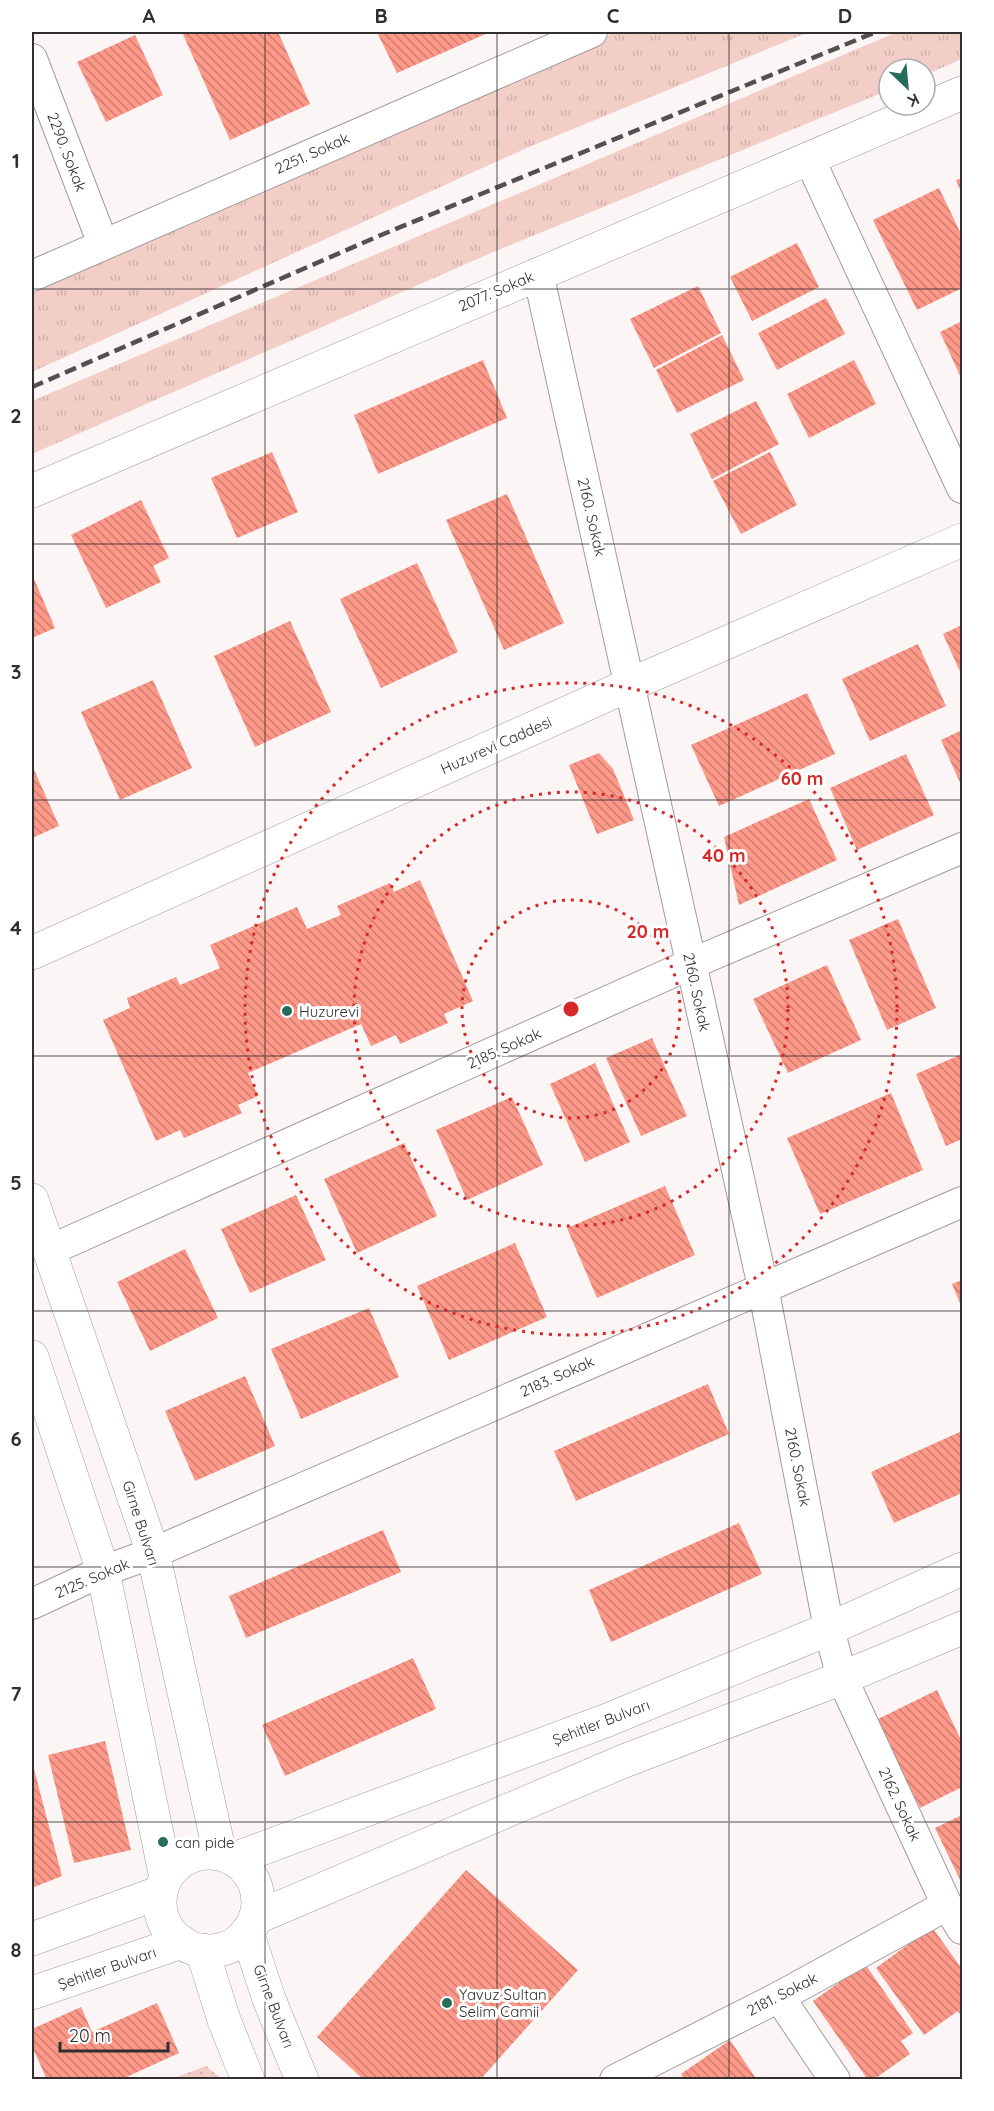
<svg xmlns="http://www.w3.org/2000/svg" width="994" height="2111" font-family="Quicksand,sans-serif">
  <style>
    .grass { fill: url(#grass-dots) }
    .park { fill: url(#park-tufts) }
    .building { fill: url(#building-back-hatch) }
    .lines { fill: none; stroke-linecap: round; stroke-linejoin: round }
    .street-casing { stroke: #a09c9b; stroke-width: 32 }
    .secondary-casing { stroke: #a09c9b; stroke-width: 34 }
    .street { stroke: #fff; stroke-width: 30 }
    .secondary { stroke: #fff; stroke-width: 33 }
    .rail { stroke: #535150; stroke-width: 4.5; stroke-dasharray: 12 6; stroke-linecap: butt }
    .grid { fill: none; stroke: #302e2e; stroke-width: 1.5; stroke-opacity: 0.55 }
    .ring { fill: none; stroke: #d62828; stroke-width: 3; stroke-dasharray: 3 6 }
    .poi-dot { fill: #286c5e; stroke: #fff; stroke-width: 2 }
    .labels { text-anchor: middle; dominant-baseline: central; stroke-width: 6; stroke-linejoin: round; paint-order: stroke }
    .street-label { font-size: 15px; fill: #302e2e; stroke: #fff }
    .poi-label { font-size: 15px; fill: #302e2e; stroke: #fff; text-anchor: start }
    .centre { fill: #d62828; stroke: #fff; stroke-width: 3 }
    .ring-label { font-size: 18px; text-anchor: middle; font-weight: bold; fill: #d62828; stroke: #fff; stroke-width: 6; stroke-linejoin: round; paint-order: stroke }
    .neatline { fill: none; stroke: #302e2e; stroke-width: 2 }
    .grid-label { font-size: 20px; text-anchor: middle; font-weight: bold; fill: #302e2e }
  </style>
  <defs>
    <pattern id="grass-dots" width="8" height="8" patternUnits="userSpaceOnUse" patternTransform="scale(1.5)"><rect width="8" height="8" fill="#f3cec7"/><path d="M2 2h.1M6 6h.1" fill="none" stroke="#d1b1ab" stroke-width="1.8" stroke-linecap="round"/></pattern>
    <pattern id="park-tufts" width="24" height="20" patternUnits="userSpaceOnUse" patternTransform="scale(1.5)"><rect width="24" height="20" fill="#f3cec7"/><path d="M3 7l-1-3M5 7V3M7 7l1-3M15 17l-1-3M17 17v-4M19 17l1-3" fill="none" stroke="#d1b1ab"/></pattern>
    <pattern id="building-back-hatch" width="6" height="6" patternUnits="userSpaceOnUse" patternTransform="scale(1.5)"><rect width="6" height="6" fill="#fe998a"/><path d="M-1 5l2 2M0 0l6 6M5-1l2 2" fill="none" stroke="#ce7d71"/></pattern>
  </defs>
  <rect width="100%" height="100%" fill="#fbf6f5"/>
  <path class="grass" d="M206 2066 222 2079H171Z"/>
  <g class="park">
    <path d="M614 32H809L529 147 32 372V293Z"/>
    <path d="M897 32H962V59L925 75V69H889V90L498 250 32 454V401Z"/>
  </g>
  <g class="building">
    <path d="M182 32H278L310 104 230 140Z"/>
    <path d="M377 32H490L397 73Z"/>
    <path d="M135 35 163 95 106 122 77 62Z"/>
    <path d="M962 178V194L956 180Z"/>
    <path d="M939 188 962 236V288L917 310 873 220Z"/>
    <path d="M797 243 819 287 752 321 730 277Z"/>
    <path d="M698 286 721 333 654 368 630 319Z"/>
    <path d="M826 298 845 334 777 370 758 333Z"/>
    <path d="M962 321V380L940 332Z"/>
    <path d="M722 335 744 380 677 413 656 370Z"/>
    <path d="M483 360 507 418 378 474 354 415Z"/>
    <path d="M854 360 876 404 809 438 787 394Z"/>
    <path d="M756 401 779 444 712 479 690 434Z"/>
    <path d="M272 452 298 512 237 538 211 478Z"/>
    <path d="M770 452 797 505 741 534 713 481Z"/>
    <path d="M507 494 564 623 504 650 446 520Z"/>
    <path d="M141 500 169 558 153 566 161 582 106 608 71 535Z"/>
    <path d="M417 563 458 652 381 688 340 599Z"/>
    <path d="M32 574 55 628 32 638Z"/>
    <path d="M290 621 331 712 255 747 214 656Z"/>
    <path d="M962 625V676L943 634Z"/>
    <path d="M918 644 946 706 870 741 842 679Z"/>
    <path d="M153 680 192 768 120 800 81 712Z"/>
    <path d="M807 693 835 754 719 806 691 745Z"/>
    <path d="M962 730V787L941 740Z"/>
    <path d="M599 753 613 769 634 820 597 834 569 765Z"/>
    <path d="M906 754 934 815 857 850 830 788Z"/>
    <path d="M32 765 59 826 32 838Z"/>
    <path d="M809 799 837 860 739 905 724 837Z"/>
    <path d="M420 880 473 1001 444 1014 448 1023 400 1044 396 1035 371 1046 361 1024 248 1073 258 1096 238 1105 242 1113 184 1138 180 1130 156 1141 103 1020 130 1008 127 998 176 977 180 985 220 968 210 945 297 907 307 929 341 915 337 906 390 883 394 892Z"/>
    <path d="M898 919 936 1008 887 1030 849 940Z"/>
    <path d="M827 965 861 1040 788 1073 753 999Z"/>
    <path d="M652 1038 687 1116 641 1136 606 1058Z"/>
    <path d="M962 1054V1139L946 1146 916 1074Z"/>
    <path d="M595 1063 630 1142 585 1162 550 1084Z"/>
    <path d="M891 1093 923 1170 820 1214 787 1138Z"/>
    <path d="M512 1097 543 1165 467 1200 436 1130Z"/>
    <path d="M404 1143 437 1216 357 1253 324 1179Z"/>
    <path d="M665 1186 695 1255 597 1298 567 1228Z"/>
    <path d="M296 1195 326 1260 250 1293 221 1229Z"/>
    <path d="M515 1243 547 1317 449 1360 417 1286Z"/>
    <path d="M185 1249 218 1318 150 1351 117 1282Z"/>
    <path d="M962 1280V1308L952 1284Z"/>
    <path d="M369 1308 399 1377 301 1419 271 1349Z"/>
    <path d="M245 1376 275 1446 195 1481 165 1411Z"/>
    <path d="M708 1384 729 1434 576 1501 554 1451Z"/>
    <path d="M962 1431V1493L894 1523 871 1472Z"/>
    <path d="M739 1523 762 1574 611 1642 589 1590Z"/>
    <path d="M383 1530 401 1572 246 1638 229 1596Z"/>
    <path d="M413 1658 436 1709 285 1776 262 1725Z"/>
    <path d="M937 1690 962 1742V1787L920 1808 876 1720Z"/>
    <path d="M105 1741 131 1850 74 1863 48 1755Z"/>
    <path d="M34 1769 62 1876 32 1888V1770Z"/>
    <path d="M962 1815V1884L935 1828Z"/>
    <path d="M466 1870 578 1970 480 2080H364L317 2037Z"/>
    <path d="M932 1927 962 1969V2018L958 2011 924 2035 876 1968Z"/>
    <path d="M865 1964 913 2033 901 2041 910 2054 873 2080H868L813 2001Z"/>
    <path d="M157 2003 179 2053 120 2080H47L32 2046V2029L81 2007 92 2032Z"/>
    <path d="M730 2040 757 2080H685L681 2074Z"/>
  </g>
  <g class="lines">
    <g class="street-casing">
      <g id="street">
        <path d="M32 59 103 244"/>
        <path d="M809 158 962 488"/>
        <path d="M538 273 763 1287 829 1629 842 1678 947 1905 962 1929"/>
        <path d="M32 276 592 32"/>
        <path d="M48 1251 691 964 962 848"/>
        <path d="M32 1604 103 1571 153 1553 962 1202"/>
        <path d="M779 1997 835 2080"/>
        <path d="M615 2080 779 1997 947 1905"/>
      </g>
    </g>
    <g class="secondary-casing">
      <g id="secondary">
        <path d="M32 491 962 93"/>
        <path d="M32 953 629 685 962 540"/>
        <path d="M32 1200 153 1553 220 1854"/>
        <path d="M32 1357 103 1571 166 1878"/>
        <circle cx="209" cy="1902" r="49"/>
        <path d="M234 1859 605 1721 829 1629 962 1569"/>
        <path d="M255 1918 624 1761 842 1678 962 1628"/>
        <path d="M247 1932 269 1999 302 2080"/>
        <path d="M32 1939 161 1892"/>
        <path d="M202 1950 224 2020 248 2080"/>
        <path d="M32 1993 182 1942"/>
      </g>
    </g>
    <use href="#street" class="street"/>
    <use href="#secondary" class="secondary"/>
    <path class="rail" d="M32 387 381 235 876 32"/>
  </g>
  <path class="grid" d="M265 32V2080M497 32V2080M729 32V2080M32 289H962M32 544H962M32 800H962M32 1056H962M32 1311H962M32 1567H962M32 1822H962"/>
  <g class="ring">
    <circle cx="571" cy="1009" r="109"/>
    <circle cx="571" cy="1009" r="217"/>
    <circle cx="571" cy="1009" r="326"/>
  </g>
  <g class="poi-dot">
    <circle cx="287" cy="1011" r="6"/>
    <circle cx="163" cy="1842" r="6"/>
    <circle cx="447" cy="2003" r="6"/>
  </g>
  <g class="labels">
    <g class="street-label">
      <text transform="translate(67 152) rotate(69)">2290. Sokak</text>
      <text transform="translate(312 153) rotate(-24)">2251. Sokak</text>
      <text transform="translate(496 291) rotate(-23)">2077. Sokak</text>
      <text transform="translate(592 517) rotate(77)">2160. Sokak</text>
      <text transform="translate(496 745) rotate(-24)">Huzurevi Caddesi</text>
      <text transform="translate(697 992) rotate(78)">2160. Sokak</text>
      <text transform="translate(504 1048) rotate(-24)">2185. Sokak</text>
      <text transform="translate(557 1376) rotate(-24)">2183. Sokak</text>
      <text transform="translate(798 1467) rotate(79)">2160. Sokak</text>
      <text transform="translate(141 1523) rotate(72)">Girne Bulvarı</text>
      <text transform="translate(92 1578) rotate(-23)">2125. Sokak</text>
      <text transform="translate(601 1722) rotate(-21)">Şehitler Bulvarı</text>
      <text transform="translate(900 1804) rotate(65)">2162. Sokak</text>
      <text transform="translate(107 1968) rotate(-19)">Şehitler Bulvarı</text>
      <text transform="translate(782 1994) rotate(-27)">2181. Sokak</text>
      <text transform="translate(274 2006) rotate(69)">Girne Bulvarı</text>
    </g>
    <g class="poi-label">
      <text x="299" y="1011">Huzurevi</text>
      <text x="175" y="1842">can pide</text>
      <text x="459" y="1994">Yavuz Sultan<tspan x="459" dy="17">Selim Camii</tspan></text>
    </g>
  </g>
  <circle cx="571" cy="1009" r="9" class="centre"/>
  <g class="ring-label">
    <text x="802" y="785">60 m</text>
    <text x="724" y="862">40 m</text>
    <text x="648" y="938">20 m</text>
  </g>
  <rect width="994" height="2111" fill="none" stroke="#ffffff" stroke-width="66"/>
  <g transform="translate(907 87) rotate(154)"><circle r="28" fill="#ffffff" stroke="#acabab" stroke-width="1.5"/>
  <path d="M0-4.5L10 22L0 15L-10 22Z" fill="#286c5e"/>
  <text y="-9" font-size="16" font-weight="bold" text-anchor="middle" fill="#302e2e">K</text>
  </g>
  <path d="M60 2042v9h108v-9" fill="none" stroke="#302e2e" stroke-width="3"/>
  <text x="69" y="2042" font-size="18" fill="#302e2e" stroke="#ffffff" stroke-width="4.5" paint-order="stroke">20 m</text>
  <rect x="33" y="33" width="928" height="2045" class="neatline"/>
  <g class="grid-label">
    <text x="149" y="23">A</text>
    <text x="381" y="23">B</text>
    <text x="613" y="23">C</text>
    <text x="845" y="23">D</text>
    <text x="16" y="168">1</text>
    <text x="16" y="423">2</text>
    <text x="16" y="679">3</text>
    <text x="16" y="935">4</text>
    <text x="16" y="1190">5</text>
    <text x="16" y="1446">6</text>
    <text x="16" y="1701">7</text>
    <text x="16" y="1957">8</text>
  </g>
</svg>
